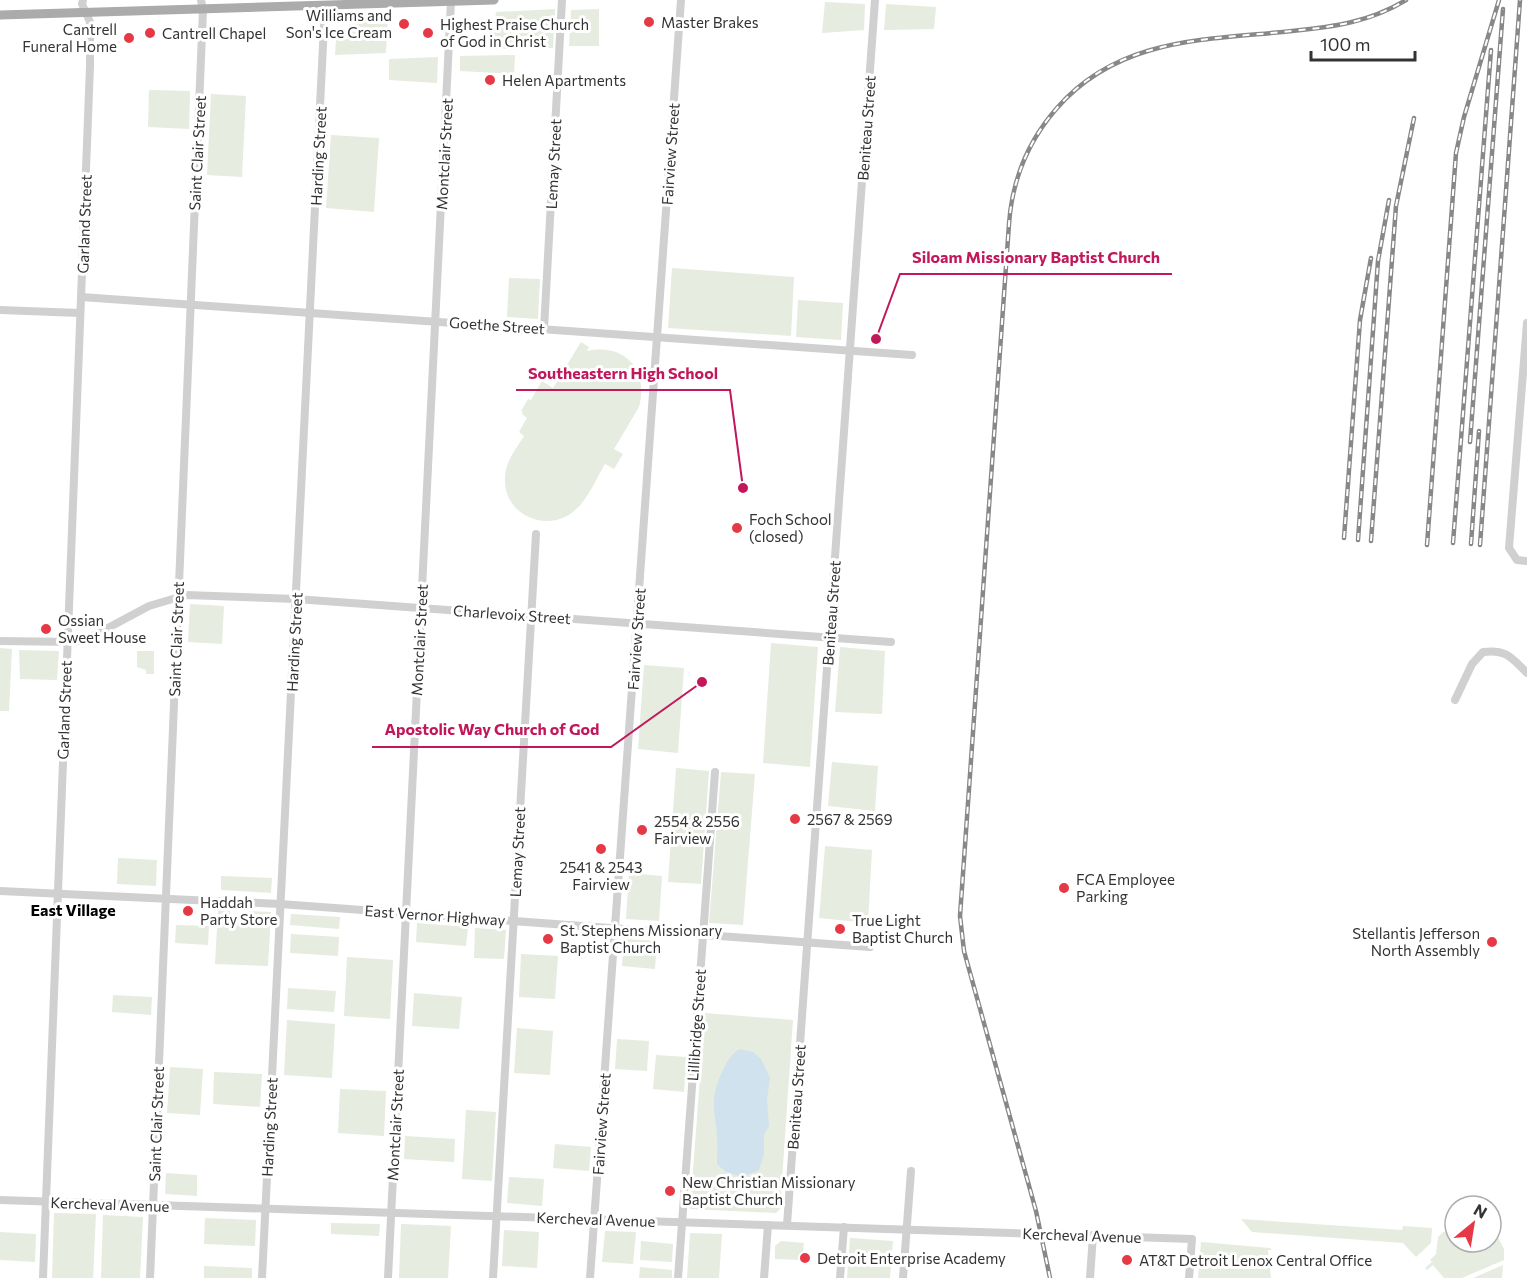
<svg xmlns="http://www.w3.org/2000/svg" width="1527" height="1278" font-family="Commissioner,sans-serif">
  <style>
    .green { fill: #e6ecdf }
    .water { fill: #cfe2ee }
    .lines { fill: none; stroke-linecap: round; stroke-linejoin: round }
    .minor { stroke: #d0d0d0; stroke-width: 8 }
    .major { stroke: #ababab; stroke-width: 9 }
    .rail-casing { stroke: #888; stroke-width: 4.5 }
    .rail { stroke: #fff; stroke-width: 2; stroke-dasharray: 7; stroke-linecap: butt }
    .poi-dot { fill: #e63946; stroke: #fff; stroke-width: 2 }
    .labels { text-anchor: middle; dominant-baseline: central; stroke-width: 6; stroke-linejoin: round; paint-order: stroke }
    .poi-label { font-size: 15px; fill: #333; stroke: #fff; text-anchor: start }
    .street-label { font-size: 15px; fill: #333; stroke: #fff }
    .neighbourhood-label { font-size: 16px; font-weight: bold; fill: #000; stroke: #fff }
    .leader { fill: none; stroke: #c2185b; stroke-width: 2 }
    .callout-dot { fill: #c2185b; stroke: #fff; stroke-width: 2 }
    .callout-label { font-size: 16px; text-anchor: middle; font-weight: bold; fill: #c2185b; stroke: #fff; stroke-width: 6; stroke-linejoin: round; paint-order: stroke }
  </style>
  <rect width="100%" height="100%" fill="#fff"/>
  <g class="green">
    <path d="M825 2 865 4 864 30 822 33Z"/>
    <path d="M886 4 936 7 934 29 884 30Z"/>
    <path d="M555 9 553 48 492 49 496 12Z"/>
    <path d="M599 9V46H569L571 10Z"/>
    <path d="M388 15 386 53 335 55 336 39H348L350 16Z"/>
    <path d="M515 55 514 74 460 71V56Z"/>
    <path d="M438 57 437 83 389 80V59Z"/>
    <path d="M149 90 190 91 189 129 148 127Z"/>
    <path d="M211 94 246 96 242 177 207 175Z"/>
    <path d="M331 135 379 138 374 212 326 208Z"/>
    <path d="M672 268 794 277 791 336 668 328Z"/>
    <path d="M509 278 540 279 538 319 507 317Z"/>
    <path d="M798 300 843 303 841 340 796 337Z"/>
    <path d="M581 342 589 347 587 351C625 343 649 370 639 407L614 449 623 454 614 469 605 464C596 479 588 500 574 511 547 534 503 515 505 478 505 462 516 449 524 436L519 432 527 418 522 414 523 412 521 411 528 399 531 400 542 381 553 388Z"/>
    <path d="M190 604 224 606 222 644 188 642Z"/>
    <path d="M771 643 818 647 810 767 763 763Z"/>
    <path d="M840 647 885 651 882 714 835 712Z"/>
    <path d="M0 648 12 649 9 711H0Z"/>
    <path d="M19 650 59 651 57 680 20 679Z"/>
    <path d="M137 651H154V674H146V670L137 667Z"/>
    <path d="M644 665 684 668 678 753 638 749Z"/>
    <path d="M832 762 878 766 875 811 828 806Z"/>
    <path d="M676 768 709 771 701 884 668 882Z"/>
    <path d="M721 772 755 774 743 925 709 923Z"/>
    <path d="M825 846 872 850 868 923 819 918Z"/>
    <path d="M118 858 157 860 156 886 117 884Z"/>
    <path d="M629 873 662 876 659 921 626 919Z"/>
    <path d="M221 876 272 878 271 893 221 890Z"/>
    <path d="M218 910 230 911V923L248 924 249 911 271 912 268 966 215 964Z"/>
    <path d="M291 914 340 917 339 929 290 925Z"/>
    <path d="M417 923 468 927 466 946 416 942Z"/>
    <path d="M176 925 209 926 208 945 175 943Z"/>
    <path d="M475 928 506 930 504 959 474 958Z"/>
    <path d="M291 934 339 937 338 956 290 953Z"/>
    <path d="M624 939 657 941 655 969 622 966Z"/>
    <path d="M521 954 558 956 555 999 519 997Z"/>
    <path d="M347 957 393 960 390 1019 344 1016Z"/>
    <path d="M288 988 336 991 334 1012 287 1009Z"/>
    <path d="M414 993 462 997 459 1029 412 1026Z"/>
    <path d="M113 995 152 997 151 1015 112 1012Z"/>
    <path d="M705 1013 793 1020 780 1209 776 1213 690 1209Z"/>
    <path d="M287 1020 335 1024 332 1078 284 1075Z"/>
    <path d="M517 1028 553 1031 550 1075 514 1073Z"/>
    <path d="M617 1039 649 1041 647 1071 615 1069Z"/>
    <path d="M656 1055 687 1057 684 1092 653 1089Z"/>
    <path d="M170 1067 203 1069 200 1115 167 1113Z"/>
    <path d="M214 1072 262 1074 260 1107 213 1104Z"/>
    <path d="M340 1089 386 1091 384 1136 338 1133Z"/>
    <path d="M466 1110 496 1112 492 1181 462 1179Z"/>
    <path d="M405 1136 455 1139 454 1162 404 1159Z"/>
    <path d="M555 1144 591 1147 589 1171 553 1168Z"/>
    <path d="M166 1173 197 1175V1196L165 1194Z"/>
    <path d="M509 1177 544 1179 542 1206 507 1203Z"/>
    <path d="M54 1213 96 1214 93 1278H52Z"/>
    <path d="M103 1215 143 1217 140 1278H101Z"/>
    <path d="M205 1218 256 1220 255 1246 204 1244Z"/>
    <path d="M1241 1219 1402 1230 1403 1226 1432 1228 1431 1243 1416 1257 1403 1243 1252 1232Z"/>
    <path d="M331 1223 380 1224 379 1236 331 1234Z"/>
    <path d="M401 1224 451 1226 448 1278H399Z"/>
    <path d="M504 1230 539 1232 537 1268 502 1266Z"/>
    <path d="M605 1231 636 1232 633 1264 602 1262Z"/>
    <path d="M0 1232 36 1234 35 1262 0 1260Z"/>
    <path d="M1443 1232 1455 1233V1242H1491V1236H1497L1504 1249V1260L1462 1278H1444L1433 1265 1427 1270 1425 1268 1432 1262 1430 1260 1436 1254 1438 1237Z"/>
    <path d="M690 1233 722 1234 719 1278H687Z"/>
    <path d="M850 1238 893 1241 890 1278H847Z"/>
    <path d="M641 1241 673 1244 672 1262 640 1260Z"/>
    <path d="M781 1241 804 1243 802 1260 775 1259V1246Z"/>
    <path d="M1201 1242 1270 1248 1272 1250H1268L1271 1278H1198Z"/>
    <path d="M1503 1265 1502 1278H1473Z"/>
    <path d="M204 1266 252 1268V1278H204Z"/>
    <path d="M640 1267 672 1270V1278H639Z"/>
  </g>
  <path class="water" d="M740 1049 753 1052 761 1059 770 1078 767 1099 769 1126 764 1135V1154L759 1170 742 1177 726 1172 717 1164C717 1152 718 1139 716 1126 715 1117 713 1107 714 1098 715 1085 728 1053 740 1049Z"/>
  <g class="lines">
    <g class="minor">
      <path d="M81 297 912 355"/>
      <path d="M0 310 80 313"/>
      <path d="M1527 323 1509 548 1517 560 1527 561"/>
      <path d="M544 329 562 0"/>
      <path d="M0 641 75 642 91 637 149 606 186 595 296 599 891 642"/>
      <path d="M1455 700 1472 664 1483 652C1506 649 1511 657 1527 673"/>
      <path d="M0 891 280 904 870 947"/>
      <path d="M0 1200 1192 1239 1189 1278"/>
      <path d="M787 1225 875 0"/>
      <path d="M43 1278 90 66V22L82 4 83 0"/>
      <path d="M150 1278 201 58 203 10 201 0"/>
      <path d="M262 1278 325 5"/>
      <path d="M388 1278 451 1"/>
      <path d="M493 1278 536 534"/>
      <path d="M590 1278 681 0"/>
      <path d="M678 1278 715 772"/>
      <path d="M764 1278 768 1225"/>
      <path d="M840 1278 844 1227"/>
      <path d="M903 1278 911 1171"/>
      <path d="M1090 1278 1093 1235"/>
    </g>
    <path class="major" d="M0 15 494 0"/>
    <g class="rail-casing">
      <g id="rail">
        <path d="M1470 442 1503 9"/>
        <path d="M1344 538 1360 320 1371 258"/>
        <path d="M1358 540 1378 261 1389 200"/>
        <path d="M1371 541 1396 206 1414 118"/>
        <path d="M1453 543 1491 50"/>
        <path d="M1471 544 1479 431"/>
        <path d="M1427 545 1456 153 1464 117 1499 0"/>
        <path d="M1480 545 1520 0"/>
        <path d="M1050 1278 1036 1211 964 951 960 916 1009 224C1012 181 1028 141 1057 108 1119 37 1206 40 1292 31 1333 27 1370 22 1406 0"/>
      </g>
    </g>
    <use href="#rail" class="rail"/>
  </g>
  <g class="poi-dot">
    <circle cx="649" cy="22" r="6"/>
    <circle cx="404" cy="24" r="6"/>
    <circle cx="150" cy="33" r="6"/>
    <circle cx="428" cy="33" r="6"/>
    <circle cx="129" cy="38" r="6"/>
    <circle cx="490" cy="80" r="6"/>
    <circle cx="737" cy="528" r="6"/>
    <circle cx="46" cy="629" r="6"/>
    <circle cx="795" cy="819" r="6"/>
    <circle cx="642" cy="830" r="6"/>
    <circle cx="601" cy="849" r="6"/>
    <circle cx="1064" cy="888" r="6"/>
    <circle cx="188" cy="911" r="6"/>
    <circle cx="840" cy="929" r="6"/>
    <circle cx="548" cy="939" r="6"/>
    <circle cx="1492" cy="942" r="6"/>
    <circle cx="670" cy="1191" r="6"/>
    <circle cx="805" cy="1258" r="6"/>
    <circle cx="1127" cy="1260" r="6"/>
  </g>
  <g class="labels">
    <g class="poi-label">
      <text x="392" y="15" text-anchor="end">Williams and<tspan x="392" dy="17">Son's Ice Cream</tspan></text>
      <text x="661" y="22">Master Brakes</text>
      <text x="440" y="24">Highest Praise Church<tspan x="440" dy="17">of God in Christ</tspan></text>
      <text x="117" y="29" text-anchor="end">Cantrell<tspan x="117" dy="17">Funeral Home</tspan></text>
      <text x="162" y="33">Cantrell Chapel</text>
      <text x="502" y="80">Helen Apartments</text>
      <text x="749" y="519">Foch School<tspan x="749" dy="17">(closed)</tspan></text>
      <text x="58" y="620">Ossian<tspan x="58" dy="17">Sweet House</tspan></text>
      <text x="807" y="819">2567 &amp; 2569</text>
      <text x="654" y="821">2554 &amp; 2556<tspan x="654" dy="17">Fairview</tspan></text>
      <text x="601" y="867" text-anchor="middle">2541 &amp; 2543<tspan x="601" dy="17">Fairview</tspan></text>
      <text x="1076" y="879">FCA Employee<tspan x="1076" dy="17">Parking</tspan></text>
      <text x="200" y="902">Haddah<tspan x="200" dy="17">Party Store</tspan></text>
      <text x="852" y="920">True Light<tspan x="852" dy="17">Baptist Church</tspan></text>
      <text x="560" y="930">St. Stephens Missionary<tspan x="560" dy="17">Baptist Church</tspan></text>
      <text x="1480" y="933" text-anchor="end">Stellantis Jefferson<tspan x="1480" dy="17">North Assembly</tspan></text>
      <text x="682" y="1182">New Christian Missionary<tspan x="682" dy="17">Baptist Church</tspan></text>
      <text x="817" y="1258">Detroit Enterprise Academy</text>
      <text x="1139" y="1260">AT&amp;T Detroit Lenox Central Office</text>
    </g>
    <g class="street-label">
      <text transform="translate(866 128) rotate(-86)">Beniteau Street</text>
      <text transform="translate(197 153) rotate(-87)">Saint Clair Street</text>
      <text transform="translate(444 154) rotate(-87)">Montclair Street</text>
      <text transform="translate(670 154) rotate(-86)">Fairview Street</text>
      <text transform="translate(318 156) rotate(-87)">Harding Street</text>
      <text transform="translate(553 164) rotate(-87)">Lemay Street</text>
      <text transform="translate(84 224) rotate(-88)">Garland Street</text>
      <text transform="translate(497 325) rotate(4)">Goethe Street</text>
      <text transform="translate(831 613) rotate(-86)">Beniteau Street</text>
      <text transform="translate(512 614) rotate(4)">Charlevoix Street</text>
      <text transform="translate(176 639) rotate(-88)">Saint Clair Street</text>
      <text transform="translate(636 639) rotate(-86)">Fairview Street</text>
      <text transform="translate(419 640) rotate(-87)">Montclair Street</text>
      <text transform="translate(294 642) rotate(-87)">Harding Street</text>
      <text transform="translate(64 710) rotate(-88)">Garland Street</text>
      <text transform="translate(517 852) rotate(-87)">Lemay Street</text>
      <text transform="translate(435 915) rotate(4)">East Vernor Highway</text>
      <text transform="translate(696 1025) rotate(-86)">Lillibridge Street</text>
      <text transform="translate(796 1097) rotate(-86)">Beniteau Street</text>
      <text transform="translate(156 1124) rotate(-88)">Saint Clair Street</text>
      <text transform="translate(601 1124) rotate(-86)">Fairview Street</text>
      <text transform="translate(395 1125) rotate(-87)">Montclair Street</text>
      <text transform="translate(269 1127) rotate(-87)">Harding Street</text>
      <text transform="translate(110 1204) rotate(2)">Kercheval Avenue</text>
      <text transform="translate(596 1219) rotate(2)">Kercheval Avenue</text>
      <text transform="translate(1082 1235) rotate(2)">Kercheval Avenue</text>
    </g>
    <g class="neighbourhood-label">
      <text x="73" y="909">East Village</text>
    </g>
  </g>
  <path class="leader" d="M876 339L900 274H1172M743 488L730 390H516M702 682L611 747H372"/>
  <g class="callout-dot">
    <circle cx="876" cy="339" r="6"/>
    <circle cx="743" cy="488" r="6"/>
    <circle cx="702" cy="682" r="6"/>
  </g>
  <g class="callout-label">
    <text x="1036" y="263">Siloam Missionary Baptist Church</text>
    <text x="623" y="379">Southeastern High School</text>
    <text x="492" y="735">Apostolic Way Church of God</text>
  </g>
  <g transform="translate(1473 1224) rotate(30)"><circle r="28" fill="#ffffff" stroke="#adadad" stroke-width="1.5"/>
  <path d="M0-4.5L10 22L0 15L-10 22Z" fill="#e63946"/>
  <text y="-9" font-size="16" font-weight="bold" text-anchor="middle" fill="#333333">N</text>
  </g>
  <path d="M1311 51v9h104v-9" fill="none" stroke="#333333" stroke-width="3"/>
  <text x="1320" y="51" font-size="18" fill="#333333" stroke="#ffffff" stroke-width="4.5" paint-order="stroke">100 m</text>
</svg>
